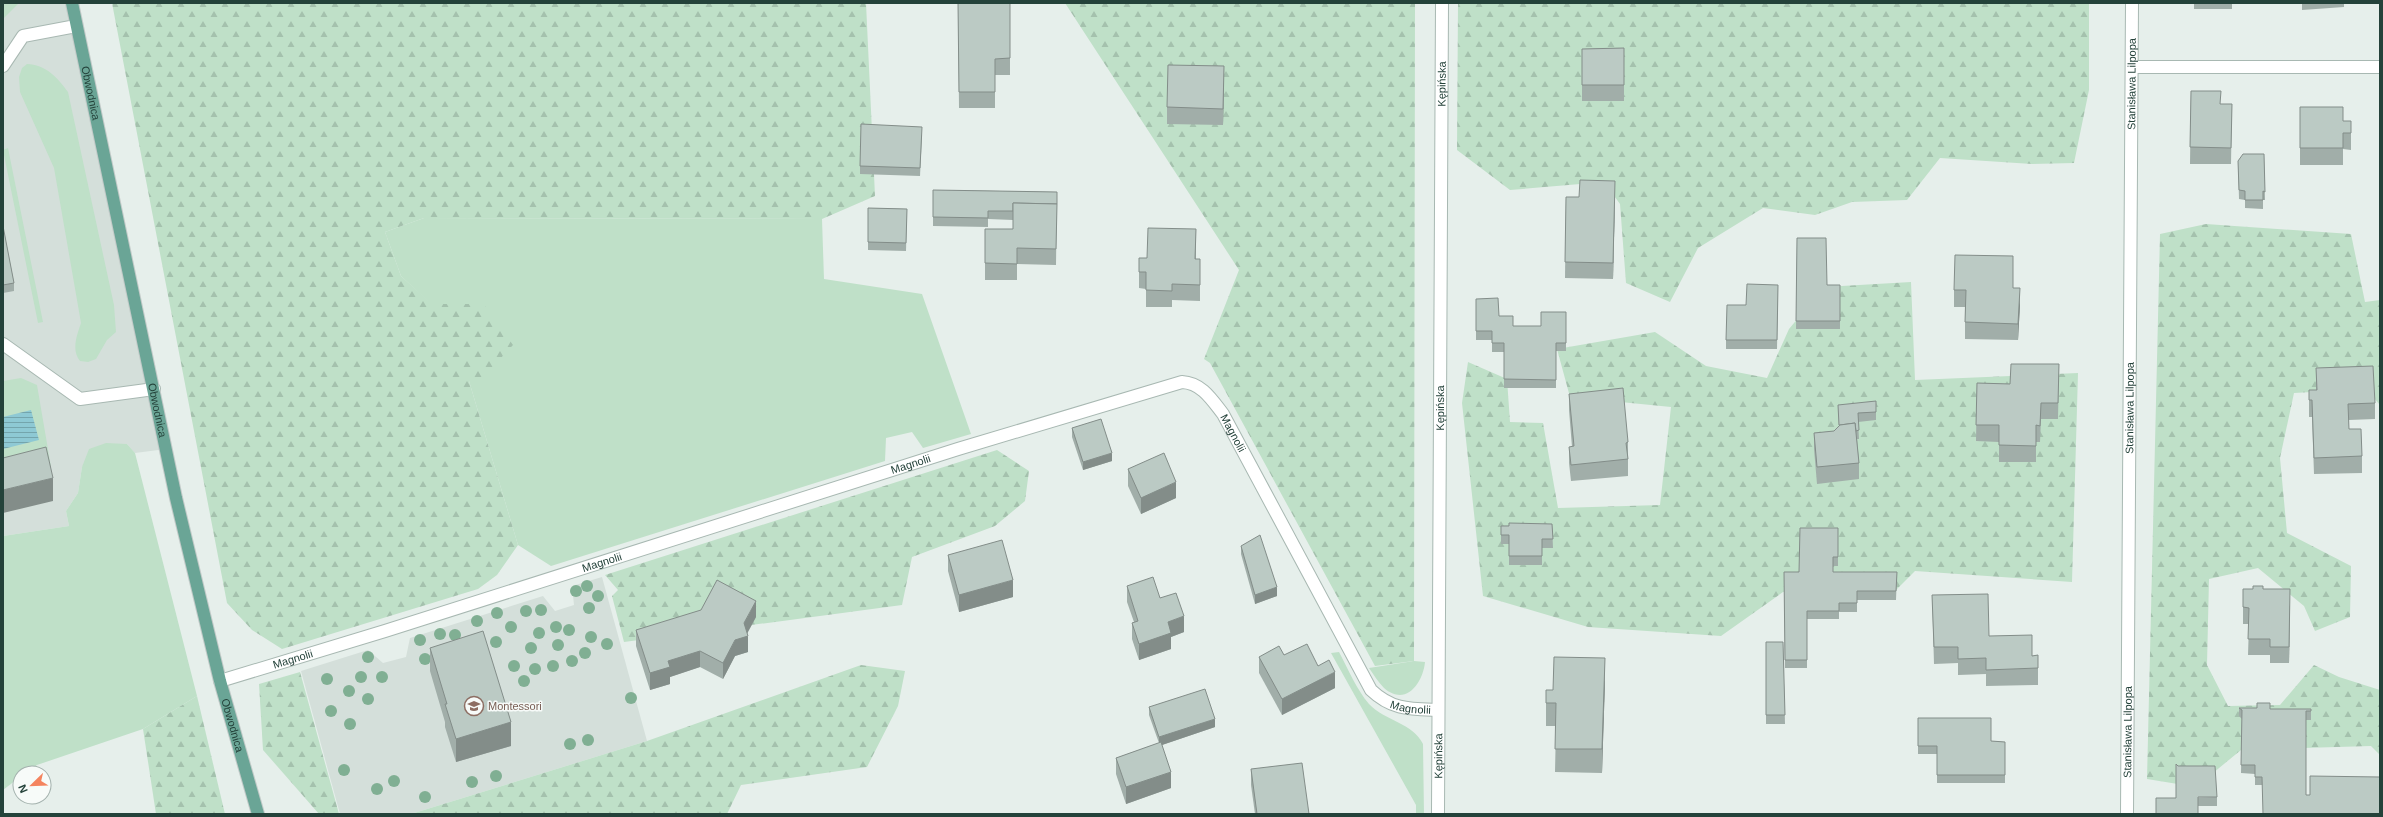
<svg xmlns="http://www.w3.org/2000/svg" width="2383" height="817" font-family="Arial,sans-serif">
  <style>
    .built { fill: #d4dfda }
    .grass { fill: #bfe0c8 }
    .forest { fill: url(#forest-firs) }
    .water { fill: url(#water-rules) }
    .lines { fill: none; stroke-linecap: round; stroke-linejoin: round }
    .minor-casing { stroke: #a8b8b2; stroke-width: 14 }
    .major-casing { stroke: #c2cac8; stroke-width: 14 }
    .minor { stroke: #fff; stroke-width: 12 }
    .major { stroke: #6aa596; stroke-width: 12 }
    .tree { fill: #80af93 }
    .wall { fill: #a1aea9 }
    .shaded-wall { fill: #838d89 }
    .building { fill: #bbcac4; stroke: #838d89 }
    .labels { text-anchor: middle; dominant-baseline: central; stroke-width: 3; stroke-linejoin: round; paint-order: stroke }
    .street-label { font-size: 11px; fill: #24423a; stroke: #f7fbf9 }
    .education-label { font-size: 11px; fill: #785e54; stroke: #f7fbf9; text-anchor: start }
  </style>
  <defs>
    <pattern id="forest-firs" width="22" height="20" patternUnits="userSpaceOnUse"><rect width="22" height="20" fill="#bfe0c8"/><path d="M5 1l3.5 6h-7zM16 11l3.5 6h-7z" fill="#a4c1ad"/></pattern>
    <pattern id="water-rules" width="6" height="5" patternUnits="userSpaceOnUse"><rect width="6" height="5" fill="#8ec9d4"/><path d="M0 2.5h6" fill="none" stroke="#74a5ad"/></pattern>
  </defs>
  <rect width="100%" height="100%" fill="#e6efeb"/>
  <g class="built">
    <path d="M3 3H72L166 449 135 453 127 444 82 467 78 493 66 511 69 526 3 536Z"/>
    <path d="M602 577 647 741 411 814H340L301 671 368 650 383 663 406 657 410 638 543 596 555 611 574 605 572 586Z"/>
  </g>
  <g class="grass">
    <path d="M3 3H19L3 19Z"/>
    <path d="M27 64C45 64 58 78 68 92L114 305 116 332 107 340 96 359 88 362 80 361C71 350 77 335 81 323L54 168 20 92 19 77 22 68Z"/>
    <path d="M8 148 43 322 38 323 3 150Z"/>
    <path d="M424 218 822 219 824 279 922 294 971 434 923 448 912 432 886 438 885 461 551 566 518 545 469 381 484 304 432 305 401 276 385 232Z"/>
    <path d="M21 378 37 385 51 467 46 470 3 481V381Z"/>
    <path d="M106 443 127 444 135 453 197 696 143 729 37 765 26 773H20V777L3 790V536L69 526 66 511 78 493 82 467 89 449Z"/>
    <path d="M1339 652C1348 669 1357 690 1369 704 1385 721 1413 723 1423 744L1424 814H1416V805L1331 653Z"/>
    <path d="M1414 661 1425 662C1423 683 1406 707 1384 688 1378 682 1374 675 1369 668Z"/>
  </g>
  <g class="forest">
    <path d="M112 3H866L875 196 822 219 424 218 385 232 401 276 432 304H484L513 345 484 376 469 381 518 545 497 575 478 589 282 649 252 630 227 603Z"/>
    <path d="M1065 3H1415L1414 661 1375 666 1210 363 1204 359 1239 270Z"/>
    <path d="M1458 3H2089V90L2074 163 2032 164 1940 158 1907 200 1852 202 1815 215 1763 208 1698 248 1670 302 1626 283 1620 204 1604 182 1510 190 1457 150Z"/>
    <path d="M2206 224 2351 234 2365 302 2380 300V405L2366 389 2294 393 2280 458 2287 533 2351 566 2350 617 2315 631 2304 606 2258 568 2209 579 2207 665 2228 706 2280 705 2314 665 2339 677 2380 690V755L2371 746 2241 750 2196 787 2147 779 2160 234Z"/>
    <path d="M1911 282 1915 380 2078 373 2072 582 1915 571 1893 593 1783 592 1721 636 1588 627 1483 596 1462 403 1468 362 1507 379 1510 422 1543 423 1558 508 1660 505 1671 407 1570 397 1557 349 1655 332 1706 366 1767 378 1789 329 1824 287Z"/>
    <path d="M997 450 1029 471 1025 501 995 526 912 557 902 605 624 642 612 596 618 590 605 575Z"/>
    <path d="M861 665 905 671 898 706 867 767 741 785 727 814H411L647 741Z"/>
    <path d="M300 672 339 814H319L263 750 259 684Z"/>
    <path d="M197 696 225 814H156L143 729Z"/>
  </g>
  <path class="water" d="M31 410 39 440 3 449V417Z"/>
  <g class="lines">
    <g class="minor-casing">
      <g id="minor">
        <path d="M3 66 23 36 76 26"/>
        <path d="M2132 67H2380"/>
        <path d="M3 344 80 399 154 389"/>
        <path id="s1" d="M220 681 385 631 958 449 1182 382C1202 383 1212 400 1223 414L1371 690C1392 710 1410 709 1438 710"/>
        <path id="s2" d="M1438 814 1442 3"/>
        <path id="s3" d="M2127 814 2132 3"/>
      </g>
    </g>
    <g class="major-casing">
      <g id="major">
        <path id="s4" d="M72 3 176 498 220 681 258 814"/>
      </g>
    </g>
    <use href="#minor" class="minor"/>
    <use href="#major" class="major"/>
  </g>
  <g class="tree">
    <circle cx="587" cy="586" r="6"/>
    <circle cx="576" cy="591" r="6"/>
    <circle cx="598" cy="596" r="6"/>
    <circle cx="589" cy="608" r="6"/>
    <circle cx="541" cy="610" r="6"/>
    <circle cx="526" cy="611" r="6"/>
    <circle cx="497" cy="613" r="6"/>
    <circle cx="477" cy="621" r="6"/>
    <circle cx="511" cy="627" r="6"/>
    <circle cx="556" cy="627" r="6"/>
    <circle cx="569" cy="630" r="6"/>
    <circle cx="539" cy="633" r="6"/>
    <circle cx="440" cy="634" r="6"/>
    <circle cx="455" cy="635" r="6"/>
    <circle cx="591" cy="637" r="6"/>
    <circle cx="420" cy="640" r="6"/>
    <circle cx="496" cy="642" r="6"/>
    <circle cx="607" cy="644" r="6"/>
    <circle cx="558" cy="645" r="6"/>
    <circle cx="531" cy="648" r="6"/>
    <circle cx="585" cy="653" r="6"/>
    <circle cx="368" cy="657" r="6"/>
    <circle cx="425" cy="659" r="6"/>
    <circle cx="572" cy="661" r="6"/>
    <circle cx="514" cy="666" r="6"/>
    <circle cx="553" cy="666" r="6"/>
    <circle cx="535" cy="669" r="6"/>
    <circle cx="361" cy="677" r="6"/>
    <circle cx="382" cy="677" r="6"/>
    <circle cx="327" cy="679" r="6"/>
    <circle cx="524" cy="681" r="6"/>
    <circle cx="349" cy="691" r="6"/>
    <circle cx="631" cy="698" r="6"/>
    <circle cx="368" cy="699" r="6"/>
    <circle cx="331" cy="711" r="6"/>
    <circle cx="350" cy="724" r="6"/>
    <circle cx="588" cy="740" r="6"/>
    <circle cx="570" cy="744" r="6"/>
    <circle cx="344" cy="770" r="6"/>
    <circle cx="496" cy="776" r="6"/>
    <circle cx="394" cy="781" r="6"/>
    <circle cx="472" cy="782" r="6"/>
    <circle cx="377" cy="789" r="6"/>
    <circle cx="425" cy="797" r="6"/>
  </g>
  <g class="wall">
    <path d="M958 3H1010V75H995V108H959Z"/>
    <rect x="2194" y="3" width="38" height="6"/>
    <path d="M2302 3H2344V7L2302 10Z"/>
    <path d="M1624 48V101H1582V49Z"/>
    <path d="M1224 83 1223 125 1167 124V107Z"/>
    <path d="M2191 91 2221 104H2232L2231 164H2190Z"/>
    <path d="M2300 107 2343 121H2351V150L2343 149V165H2300Z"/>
    <path d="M922 135 920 176 860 174V166Z"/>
    <path d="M2264 154 2265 200H2263V209L2245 208V200L2239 199 2238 161Z"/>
    <path d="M933 190 1057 192 1056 265 1017 264V280H985V229H1013V220L988 219V227L933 226Z"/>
    <path d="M1566 197H1615L1613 279 1565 278Z"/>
    <path d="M868 208 907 209 906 251 868 250Z"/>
    <path d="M3 226 14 283V291L3 293Z"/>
    <path d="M1196 229V259H1200V301L1172 300V307H1146V289L1139 288V258H1147Z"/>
    <path d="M1797 238 1827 285H1840V329H1796Z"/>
    <path d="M2013 273V288L2020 305 2018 340 1965 339V307H1954V290Z"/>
    <path d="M1778 285 1777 349H1726V340L1746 305Z"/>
    <path d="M1476 299 1499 316 1513 326H1541L1566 312V351H1556V388H1504V352H1492V340H1476Z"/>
    <path d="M2059 364 2058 419H2041L2040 442H2036V462H1999V442L1976 441 1977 383 2010 384Z"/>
    <path d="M2316 368 2375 403V419L2349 420V429L2362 456V473L2314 474 2312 417H2309V390H2316Z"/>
    <path d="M1569 394 1628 442V476L1571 481 1569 463V447H1572L1569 410Z"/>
    <path d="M1838 405 1876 412V420L1858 422 1859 439H1857L1859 463V479L1817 484 1814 449V433L1834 431 1839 426Z"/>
    <path d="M1072 428 1112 461 1083 470 1072 437Z"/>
    <path d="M1128 469 1176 498 1141 514 1128 486Z"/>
    <path d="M1552 524 1553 548H1542V565H1509V544H1501V526Z"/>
    <path d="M1838 528V566H1833V572H1897L1896 600H1857V612H1839V619H1807V668H1785L1784 572H1799Z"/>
    <path d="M1241 546 1277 596 1255 604 1241 554Z"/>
    <path d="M948 555 1013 597 959 612 948 571Z"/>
    <path d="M1127 586 1160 598 1184 632 1171 637V649L1139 660 1132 639V623L1134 622 1127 602Z"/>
    <path d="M2243 589H2263L2290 606 2289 663H2270V655H2248L2249 624H2243Z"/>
    <path d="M1932 595 1989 636 2032 656 2038 655V685L1986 686V674L1958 675V663L1934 664Z"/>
    <path d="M756 617 747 634 748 652 735 656 723 679 700 667 670 677V684L650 690 636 646V630Z"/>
    <path d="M1766 642H1783L1785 724H1766Z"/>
    <path d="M430 648 511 746 456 762 445 727V722L430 671Z"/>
    <path d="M1284 655 1318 666 1335 688 1282 715 1259 673V657Z"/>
    <path d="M1605 681 1602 773 1555 772 1556 726H1546V690H1553Z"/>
    <path d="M2257 703 2270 709H2311V720H2306V795L2380 814 2262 785H2255V774L2241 773 2242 719 2239 716V708H2257Z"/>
    <path d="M1149 707 1215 727 1162 745 1171 788 1126 804 1116 774V758L1159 743 1149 715Z"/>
    <path d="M1918 718 1991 741 2005 742V783H1937V754H1918Z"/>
    <path d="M1251 769 1309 814H1255L1251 785Z"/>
    <path d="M2217 797V806H2198L2176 798Z"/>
  </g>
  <g class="shaded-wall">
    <path d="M1224 66V83L1223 125V109Z"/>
    <path d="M1615 181V197L1613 279V263Z"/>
    <path d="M2020 288V305L2018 340V324Z"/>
    <path d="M1112 453V461L1083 470V462Z"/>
    <path d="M53 478V501L3 513V490Z"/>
    <path d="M1176 482V498L1141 514V498Z"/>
    <path d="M1013 580V597L959 612V595Z"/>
    <path d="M1277 587V596L1255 604V595Z"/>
    <path d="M2290 589V606L2289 663V647Z"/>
    <path d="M756 601V617L745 637 748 636V652L735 656 723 679V663Z"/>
    <path d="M1184 616V632L1171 637V649L1139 660V644L1168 622Z"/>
    <path d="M700 651V667L670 677V684L650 690V673L668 661Z"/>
    <path d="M1605 658V681L1602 773V749Z"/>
    <path d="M1335 672V688L1282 715V699Z"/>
    <path d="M1215 719V727L1159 746V737Z"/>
    <path d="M511 722V746L456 762V739Z"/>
    <path d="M1171 772V788L1126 804V787Z"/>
  </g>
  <g class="building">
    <path d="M958 3H1010V58L995 59V92H959Z"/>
    <path d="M1624 48V85H1582V49Z"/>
    <path d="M1168 65 1224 66 1223 109 1167 107Z"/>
    <path d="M2191 91H2221L2220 104H2232L2231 148 2190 147Z"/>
    <path d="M2300 107H2343V121H2351V133H2343V148H2300Z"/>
    <path d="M861 124 922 127 920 168 860 166Z"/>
    <path d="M2243 154H2264L2265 192 2263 191V200H2245V191L2239 190 2238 161Z"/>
    <path d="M1580 180 1615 181 1613 263 1565 262 1566 197H1579Z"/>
    <path d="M933 190 1057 192V204L1013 203V211H988V218L933 217Z"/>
    <path d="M1013 203 1057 204 1056 249 1017 248V264L985 263V229H1013Z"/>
    <path d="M868 208 907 209 906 243 868 242Z"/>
    <path d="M3 226 14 283 3 285Z"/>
    <path d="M1148 228 1196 229 1195 259H1200V285L1172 284V291L1146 290V272H1139V258H1147Z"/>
    <path d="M1797 238H1826L1827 285H1840V321H1796Z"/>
    <path d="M1955 255 2013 256V288H2020L2018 324 1965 322 1966 290H1954Z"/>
    <path d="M1747 284 1778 285 1777 340H1726L1727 305H1746Z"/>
    <path d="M1498 298 1499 316H1513V326H1541V312H1566V343H1556V380L1504 379V343H1492V331H1476V299Z"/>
    <path d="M2011 364H2059L2058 403H2041L2040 426 2036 425V446L1999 445V425H1976L1977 383 2010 384Z"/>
    <path d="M2373 366 2375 403 2348 404 2349 429H2361L2362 456 2314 458 2312 400H2309V390H2317L2316 368Z"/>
    <path d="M1623 388 1628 442 1626 443 1628 459 1571 465 1569 447 1574 446 1569 394Z"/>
    <path d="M1876 401V412L1858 413 1859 430 1856 431 1855 423 1840 425H1839L1838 405Z"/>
    <path d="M1101 419 1112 453 1083 462 1072 428Z"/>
    <path d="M1855 423 1859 463 1817 467 1814 433 1834 431 1840 425Z"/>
    <path d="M46 447 53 478 3 490V458Z"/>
    <path d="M1164 453 1176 482 1141 498 1128 469Z"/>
    <path d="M1509 523 1552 524 1553 539H1542V556H1509V535H1501V526H1509Z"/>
    <path d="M1800 528H1838V557H1833V572H1897L1896 591H1857V603H1839V611H1807V660H1785L1784 572H1799Z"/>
    <path d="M1260 535 1277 587 1255 595 1241 546Z"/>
    <path d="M1002 540 1013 580 959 595 948 555Z"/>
    <path d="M1153 577 1160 598 1176 593 1184 616 1168 622 1171 633 1139 644 1132 623 1138 621 1127 586Z"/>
    <path d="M717 580 756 601 744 623 748 636 735 640 723 663 700 651 668 661 670 667 650 673 636 630 701 610Z"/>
    <path d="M2253 586H2263V589H2290L2289 647H2270V639H2248L2249 608 2243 607V589H2253Z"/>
    <path d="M1988 594 1989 636 2032 635V656L2038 655V668L1986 670V658L1958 659V647H1934L1932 595Z"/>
    <path d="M483 631 511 722 456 739 445 704H447L430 648Z"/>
    <path d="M1766 642H1783L1785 715H1766Z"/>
    <path d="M1307 644 1318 666 1329 660 1335 672 1282 699 1259 657 1279 646 1284 655Z"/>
    <path d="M1554 657 1605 658 1602 749H1555L1556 703H1546V690H1553Z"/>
    <path d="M1205 689 1215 719 1159 737 1149 707Z"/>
    <path d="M2257 703H2270V709H2311V711H2306V795H2310V776L2380 777V814H2263L2262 777H2255V765H2241L2242 710 2239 708H2257Z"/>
    <path d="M1918 718H1991V741L2005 742V775H1937V746H1918Z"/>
    <path d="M1161 742 1171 772 1126 787 1116 758Z"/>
    <path d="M1302 763 1309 814H1257L1251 769Z"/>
    <path d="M2176 764 2178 766H2215L2217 797H2198V814H2156V798H2176Z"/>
  </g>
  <defs>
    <g id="school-ring" transform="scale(1)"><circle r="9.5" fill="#f7fbf9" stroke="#8d6e63" stroke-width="1.5"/><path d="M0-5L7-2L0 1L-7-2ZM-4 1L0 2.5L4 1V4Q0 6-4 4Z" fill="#8d6e63"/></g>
  </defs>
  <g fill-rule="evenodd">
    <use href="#school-ring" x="474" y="706"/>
  </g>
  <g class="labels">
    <g class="street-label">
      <text stroke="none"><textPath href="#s2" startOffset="730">Kępińska</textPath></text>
      <text stroke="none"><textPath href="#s3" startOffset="730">Stanisława Lilpopa</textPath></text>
      <text stroke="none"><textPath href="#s4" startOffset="92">Obwodnica</textPath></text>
      <text stroke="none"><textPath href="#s2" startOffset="406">Kępińska</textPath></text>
      <text stroke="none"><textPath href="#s3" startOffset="406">Stanisława Lilpopa</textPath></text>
      <text stroke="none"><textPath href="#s4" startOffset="416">Obwodnica</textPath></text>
      <text stroke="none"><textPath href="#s1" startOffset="1083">Magnolii</textPath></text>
      <text stroke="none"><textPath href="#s1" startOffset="724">Magnolii</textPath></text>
      <text stroke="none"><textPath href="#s1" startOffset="400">Magnolii</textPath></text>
      <text stroke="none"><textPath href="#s1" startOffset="76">Magnolii</textPath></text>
      <text stroke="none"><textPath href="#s1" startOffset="1419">Magnolii</textPath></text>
      <text stroke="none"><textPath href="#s4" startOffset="740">Obwodnica</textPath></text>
      <text stroke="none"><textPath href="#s3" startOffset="82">Stanisława Lilpopa</textPath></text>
      <text stroke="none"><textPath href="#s2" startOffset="58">Kępińska</textPath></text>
    </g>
    <g class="education-label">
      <text x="488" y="706">Montessori</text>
    </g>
  </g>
  <rect width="2383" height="817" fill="none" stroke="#24423a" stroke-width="8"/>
  <g transform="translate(32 785) rotate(247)"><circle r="19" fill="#f7fbf9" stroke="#a3b1ad"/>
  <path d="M0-3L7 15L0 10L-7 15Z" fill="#f4845f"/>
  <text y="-6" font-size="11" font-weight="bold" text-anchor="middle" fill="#24423a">N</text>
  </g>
</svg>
